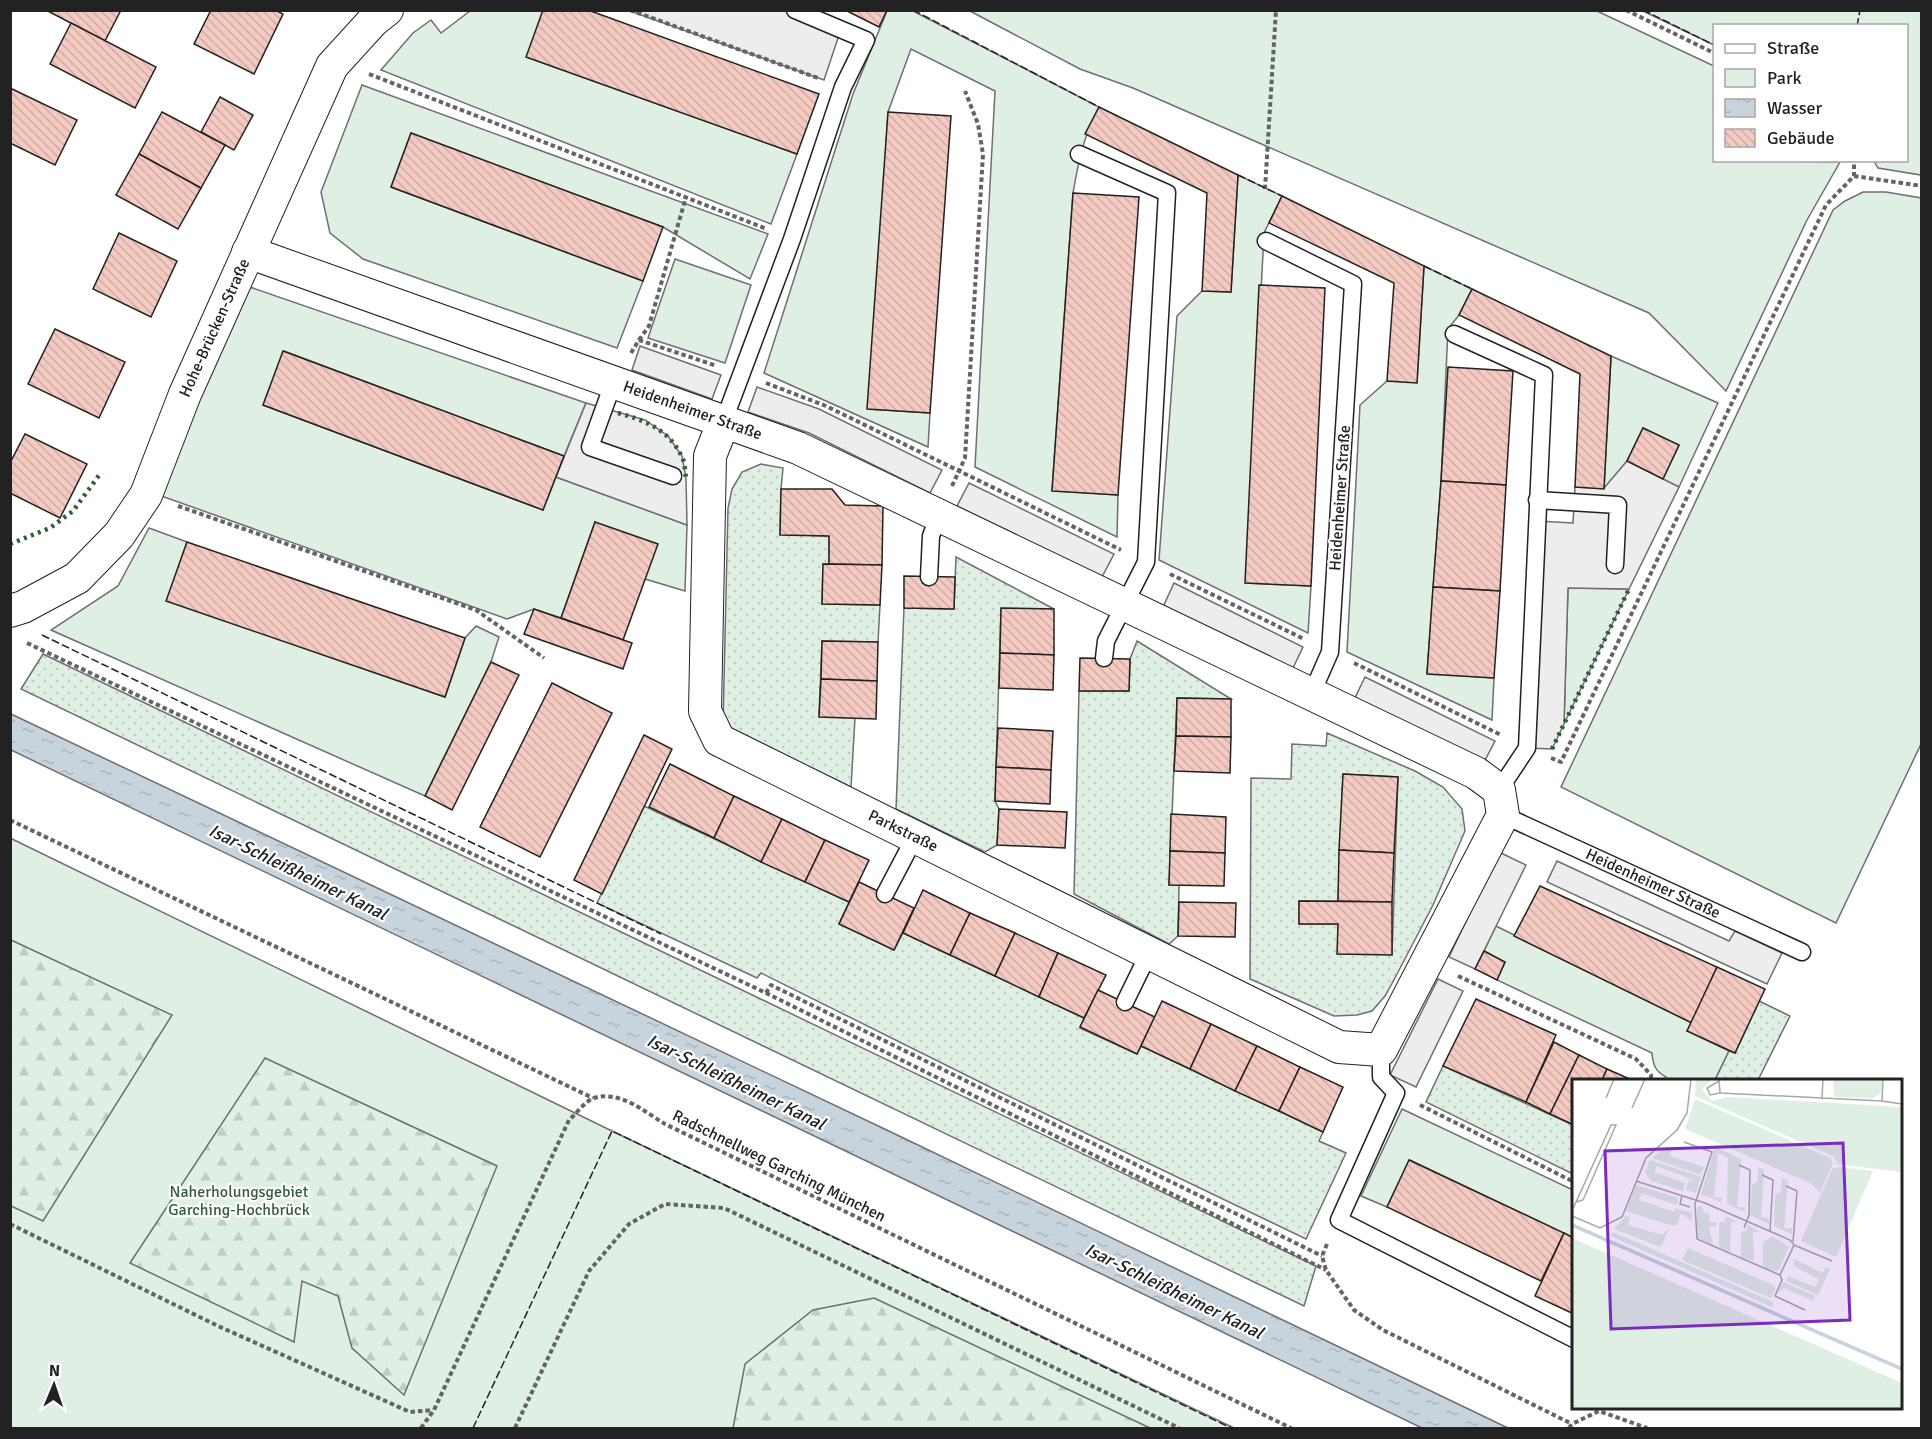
<svg xmlns="http://www.w3.org/2000/svg" width="1932" height="1439" font-family="Signika,sans-serif">
  <style>
    .green { fill: #e0efe3; stroke: #6f6f6f; stroke-width: 1.5 }
    .forest { fill: url(#forest-firs); stroke: #6f6f6f; stroke-width: 1.5 }
    .garden { fill: url(#garden-dots); stroke: #6f6f6f; stroke-width: 1.5; fill-rule: evenodd }
    .parking { fill: #ededed; stroke: #6f6f6f; stroke-width: 1.5 }
    .water { fill: url(#water-ripples); stroke: #6f6f6f; stroke-width: 1.5 }
    .building { fill: url(#building-back-hatch); stroke: #222; stroke-width: 1.5 }
    .lines { fill: none; stroke-linecap: round; stroke-linejoin: round }
    .service-casing { stroke: #222; stroke-width: 19 }
    .minor-casing { stroke: #222; stroke-width: 34 }
    .path { stroke: #646464; stroke-width: 4; stroke-dasharray: 4.5 3; stroke-linecap: butt }
    .service { stroke: #fff; stroke-width: 16 }
    .minor { stroke: #fff; stroke-width: 32 }
    .hedge { stroke: #2f5e38; stroke-width: 4.5; stroke-dasharray: 3 4.5; stroke-linecap: butt }
    .fence { stroke: #222; stroke-width: 1.5; stroke-dasharray: 8 3; stroke-linecap: butt }
    .labels { text-anchor: middle; dominant-baseline: central; stroke-width: 4.5; stroke-linejoin: round; paint-order: stroke }
    .street-label { font-size: 16px; fill: #222; stroke: #fff }
    .park-label { font-size: 16px; fill: #2f5e38; stroke: #fff }
    .water-label { font-size: 18px; font-style: italic; fill: #222; stroke: #fff }
    .inset-road { fill: none; stroke: #a7a7a7; stroke-width: 1.5 }
    .view { fill: #7b2cbf; fill-opacity: 0.15; stroke: #7b2cbf; stroke-width: 3 }
    .inset-edge { fill: none; stroke: #222; stroke-width: 3 }
  </style>
  <defs>
    <pattern id="forest-firs" width="22" height="20" patternUnits="userSpaceOnUse" patternTransform="scale(1.5)"><rect width="22" height="20" fill="#e0efe3"/><path d="M5 1l3.5 6h-7zM16 11l3.5 6h-7z" fill="#c0cdc2"/></pattern>
    <pattern id="garden-dots" width="8" height="8" patternUnits="userSpaceOnUse" patternTransform="scale(1.5)"><rect width="8" height="8" fill="#e0efe3"/><path d="M2 2h.1M6 6h.1" fill="none" stroke="#c0cdc2" stroke-width="1.8" stroke-linecap="round"/></pattern>
    <pattern id="water-ripples" width="26" height="14" patternUnits="userSpaceOnUse" patternTransform="scale(1.5)"><rect width="26" height="14" fill="#c7d3dd"/><path d="M2 4q2-2 4 0t4 0M15 11q2-2 4 0t4 0" fill="none" stroke="#abb5bd"/></pattern>
    <pattern id="building-back-hatch" width="6" height="6" patternUnits="userSpaceOnUse" patternTransform="scale(1.5)"><rect width="6" height="6" fill="#f3c9c0"/><path d="M-1 5l2 2M0 0l6 6M5-1l2 2" fill="none" stroke="#d0aca5"/></pattern>
  </defs>
  <rect width="100%" height="100%" fill="#fff"/>
  <g class="green">
    <path d="M470 11H543L527 57 797 154 771 224 381 70 413 33 431 20 441 33Z"/>
    <path d="M887 11H913L1099 107C1083 139 1079 158 1073 193L1052 490 1118 495 1117 537 975 467 995 91 911 49 888 112 870 409 930 413 928 447 764 373 853 94Z"/>
    <path d="M970 11H1597L1714 66V160L1840 162 1807 220 1726 391 1649 313 1133 88 1080 69Z"/>
    <path d="M1643 11H1921V175L1878 168 1874 161 1906 160V26H1714V45Z"/>
    <path d="M362 85 768 234 750 279 663 227 411 133 391 187 643 281 617 348 363 259 330 233 321 192Z"/>
    <path d="M1238 175 1282 196 1264 233 1246 583 1311 586 1308 633 1159 560 1177 316 1202 291 1231 292Z"/>
    <path d="M1863 192H1886L1921 198V744L1836 923 1561 787 1833 210 1845 201Z"/>
    <path d="M675 259 751 285 725 363 648 338Z"/>
    <path d="M1424 266 1472 289 1459 315 1448 329 1441 481 1427 673 1494 678 1492 720 1347 652 1360 405 1387 381 1417 382Z"/>
    <path d="M244 285 586 403 564 456 284 351 263 405 543 510 556 477 687 525 685 591 645 579 595 522 561 618 534 609 507 619 153 493Z"/>
    <path d="M1611 356 1718 403 1679 487 1663 479 1679 445 1643 428 1627 461 1604 489Z"/>
    <path d="M149 528 187 542 167 600 445 697 465 638 476 626 499 637 491 662 425 796 51 630 118 586Z"/>
    <path d="M1568 588 1629 589 1564 724Z"/>
    <path d="M10 838 612 1131 1234 1428H11Z"/>
    <path d="M1496 926 1692 1023 1687 1031 1729 1051 1715 1080H1667L1666 1077C1655 1071 1653 1065 1652 1053L1497 980 1505 962 1484 951Z"/>
    <path d="M1402 1109 1573 1190V1238L1410 1160 1387 1207 1361 1196Z"/>
  </g>
  <g class="forest">
    <path d="M11 940 172 1015 43 1221 11 1206Z"/>
    <path d="M265 1058 497 1166 404 1395 352 1348 338 1296 302 1281 294 1342 130 1263Z"/>
    <path d="M874 1298 1150 1428H733L745 1364 813 1310Z"/>
  </g>
  <g class="garden">
    <path d="M761 464 783 468 781 489 780 534 829 536V564H823L822 604 880 605 878 642 822 641 819 716 855 718 851 787 723 725 728 508 732 489 742 472Z"/>
    <path d="M956 557 1054 609H1001L995 801 999 809 997 845 985 852 896 809 904 608 954 609Z"/>
    <path d="M1137 641 1231 699 1177 698 1169 885H1179L1178 936 1169 944 1074 894 1079 691H1129L1130 659Z"/>
    <path d="M43 654 1316 1266 1304 1306 21 689Z"/>
    <path d="M1327 733 1415 771 1443 787 1462 809 1465 831 1433 905 1396 976 1385 996 1372 1011 1357 1015 1334 1016 1250 979 1251 778 1291 779 1292 744 1326 746ZM1343 774 1398 777 1392 954H1338V924H1299V901H1338Z"/>
    <path d="M644 806 849 902 839 924 894 950 903 933 1084 1018 1080 1028 1137 1054 1141 1046 1323 1132 1319 1141 1346 1153 1306 1239 994 1089 761 973 757 978 597 903Z"/>
    <path d="M1759 1001 1790 1016 1758 1080H1715L1729 1051 1735 1053Z"/>
    <path d="M1443 1066 1573 1125V1174L1426 1102Z"/>
  </g>
  <g class="parking">
    <path d="M630 11H795L841 29 824 80Z"/>
    <path d="M640 346 721 375 712 399 632 370Z"/>
    <path d="M757 387 819 409 942 470 930 493 809 433 748 412Z"/>
    <path d="M586 403 645 420 668 436 682 456 686 478 687 525 556 477Z"/>
    <path d="M1627 461 1679 487 1629 589 1568 588 1564 724 1552 749 1527 748 1537 521 1573 523 1575 487 1604 488Z"/>
    <path d="M969 483 1114 554 1102 577 957 506Z"/>
    <path d="M1174 583 1303 647 1292 670 1163 607Z"/>
    <path d="M1365 677 1495 741 1483 764 1354 700Z"/>
    <path d="M1499 852 1526 865 1475 969 1449 957Z"/>
    <path d="M1557 861 1729 941 1735 931 1782 953 1767 984 1547 882Z"/>
    <path d="M1438 979 1463 991 1416 1087 1390 1075Z"/>
  </g>
  <path class="water" d="M11 714 893 1133 1508 1428H1422L11 750Z"/>
  <g class="building">
    <path d="M46 10H121L105 41Z"/>
    <path d="M211 10H275L283 14 254 74 194 44Z"/>
    <path d="M543 10H588L819 94 797 154 526 57Z"/>
    <path d="M845 10H887L879 27Z"/>
    <path d="M71 23 156 67 135 108 50 64Z"/>
    <path d="M10 88 77 120 55 165 10 143Z"/>
    <path d="M220 97 253 115 234 150 201 132Z"/>
    <path d="M1099 107 1238 175 1231 292 1202 291 1207 193 1085 134Z"/>
    <path d="M162 112 225 145 201 188 139 154Z"/>
    <path d="M888 112 951 116 930 413 867 409Z"/>
    <path d="M411 133 663 227 643 281 391 187Z"/>
    <path d="M139 154 201 188 178 229 116 195Z"/>
    <path d="M1073 193 1139 197 1118 495 1052 491Z"/>
    <path d="M1282 196 1424 266 1417 383 1387 381 1394 283 1269 223Z"/>
    <path d="M119 233 177 261 151 317 93 289Z"/>
    <path d="M1259 285 1325 288 1311 586 1245 583Z"/>
    <path d="M1472 289 1611 356 1604 489 1575 487 1580 374 1459 315Z"/>
    <path d="M55 329 125 362 99 418 28 384Z"/>
    <path d="M283 351 564 456 543 510 263 405Z"/>
    <path d="M1448 367 1513 371 1506 485 1441 481Z"/>
    <path d="M1643 428 1679 445 1663 479 1627 461Z"/>
    <path d="M25 434 87 464 60 518 10 493V463Z"/>
    <path d="M1441 481 1506 485 1500 591 1433 587Z"/>
    <path d="M781 489H832L845 505 883 506 882 565 829 564V536L780 535Z"/>
    <path d="M595 522 658 544 623 640 561 618Z"/>
    <path d="M187 542 465 638 445 697 166 601Z"/>
    <path d="M823 564 882 565 880 605 822 604Z"/>
    <path d="M904 576 955 577 954 609 904 608Z"/>
    <path d="M1433 587 1500 591 1494 678 1427 674Z"/>
    <path d="M1001 608 1054 609V655L1000 653Z"/>
    <path d="M534 609 632 643 623 669 524 634Z"/>
    <path d="M822 641 878 642 877 681 821 679Z"/>
    <path d="M1000 653 1054 655 1053 690 999 688Z"/>
    <path d="M1080 658 1130 659 1129 691H1079Z"/>
    <path d="M491 662 519 675 452 810 425 796Z"/>
    <path d="M821 679 877 681 876 719 819 717Z"/>
    <path d="M552 683 612 713 540 857 480 827Z"/>
    <path d="M1177 698 1231 699V737L1176 736Z"/>
    <path d="M998 728 1053 731 1051 770 996 767Z"/>
    <path d="M644 735 672 749 602 894 574 880Z"/>
    <path d="M1176 736 1231 737 1230 773 1174 771Z"/>
    <path d="M670 764 734 796 714 838 649 807Z"/>
    <path d="M996 767 1051 770 1050 804 995 801Z"/>
    <path d="M1343 774 1398 777 1394 853 1339 850Z"/>
    <path d="M734 796 782 819 761 862 714 838Z"/>
    <path d="M999 809 1067 812 1065 848 997 845Z"/>
    <path d="M1171 814 1226 817 1225 853 1170 851Z"/>
    <path d="M782 819 825 840 805 882 761 862Z"/>
    <path d="M825 840 869 860 849 902 805 882Z"/>
    <path d="M1339 850 1394 853 1392 902 1338 901Z"/>
    <path d="M1170 851 1225 853 1224 886 1169 885Z"/>
    <path d="M859 882 914 908 894 950 839 924Z"/>
    <path d="M1540 886 1717 967 1692 1023 1514 936Z"/>
    <path d="M923 890 970 913 950 955 903 933Z"/>
    <path d="M1299 901 1392 902V955L1337 954 1338 924H1299Z"/>
    <path d="M1179 902 1236 903 1235 937 1178 936Z"/>
    <path d="M970 913 1015 933 995 976 950 955Z"/>
    <path d="M1015 933 1058 953 1039 997 995 976Z"/>
    <path d="M1484 951 1505 962 1497 980 1475 969Z"/>
    <path d="M1058 953 1106 975 1084 1018 1039 997Z"/>
    <path d="M1717 967 1765 989 1735 1053 1687 1031Z"/>
    <path d="M1098 990 1155 1017 1137 1054 1080 1027Z"/>
    <path d="M1476 999 1556 1035 1526 1102 1443 1066Z"/>
    <path d="M1162 1001 1211 1024 1190 1069 1141 1046Z"/>
    <path d="M1211 1024 1257 1046 1235 1091 1190 1069Z"/>
    <path d="M1554 1042 1579 1055 1550 1114 1526 1102Z"/>
    <path d="M1257 1046 1300 1067 1279 1111 1235 1091Z"/>
    <path d="M1579 1055 1607 1069 1602 1080H1574V1125L1550 1114Z"/>
    <path d="M1300 1067 1343 1087 1323 1132 1279 1111Z"/>
    <path d="M1607 1069 1632 1080H1602Z"/>
    <path d="M1409 1160 1564 1233 1541 1281 1387 1207Z"/>
    <path d="M1564 1233 1574 1238V1314L1535 1296Z"/>
  </g>
  <g class="lines">
    <g class="service-casing">
      <g id="service">
        <path d="M1079 154 1167 193 1146 562 1106 641 1104 658"/>
        <path d="M1266 241 1353 284 1330 652 1312 693"/>
        <path d="M1454 334 1544 375 1527 748 1499 790"/>
        <path d="M614 381 590 447 673 476"/>
        <path d="M723 423 792 239 843 87 866 40 795 10"/>
        <path d="M1537 500 1618 505 1615 565"/>
        <path d="M929 577 931 536 939 515"/>
        <path id="s1" d="M1503 815 1802 952"/>
        <path d="M885 894 915 837"/>
        <path d="M1125 1002 1149 953"/>
        <path d="M1381 1050V1077L1396 1093 1339 1220 1574 1339"/>
      </g>
    </g>
    <g class="minor-casing">
      <g id="minor">
        <path id="s2" d="M248 252 798 448 1476 773 1499 790 1503 815 1381 1050 1339 1047 719 740 705 711 710 456 723 423"/>
        <path id="s3" d="M10 611 23 607 77 578 119 535 146 495 185 394 332 66 373 21 387 10"/>
      </g>
    </g>
    <g class="path">
      <path d="M630 10 818 78"/>
      <path d="M1626 10 1714 53"/>
      <path d="M369 74 767 229"/>
      <path d="M1854 176 1922 186"/>
      <path d="M1265 189 1276 10"/>
      <path d="M639 340 649 326 686 197"/>
      <path d="M631 353 639 340 717 366"/>
      <path d="M766 383 826 406 1121 550"/>
      <path d="M952 486 965 458 983 154 978 124 965 91"/>
      <path d="M178 506 476 610 544 658"/>
      <path d="M1170 574 1304 639"/>
      <path d="M27 643 766 993 1326 1270"/>
      <path d="M1354 663 1501 735"/>
      <path d="M1551 758 1561 762 1826 205 1854 176V160"/>
      <path d="M10 820 593 1098"/>
      <path d="M1458 976 1636 1059 1651 1075V1080"/>
      <path d="M766 993 771 985 1322 1256"/>
      <path d="M1420 1105 1574 1182"/>
      <path d="M10 1224 218 1326 410 1412 433 1410"/>
      <path d="M1327 1244 1322 1256 1326 1270 1354 1310 1383 1330 1572 1424"/>
      <path d="M421 1428 434 1410 569 1120C576 1114 585 1101 594 1098 620 1090 645 1112 665 1124L1291 1428"/>
      <path d="M515 1428 589 1271 629 1224 665 1204 724 1208 1179 1428"/>
      <path d="M1569 1428 1572 1424 1599 1411 1647 1428"/>
    </g>
    <use href="#service" class="service"/>
    <use href="#minor" class="minor"/>
    <g class="hedge">
      <path d="M618 413C644 420 668 429 681 455 685 461 685 471 686 478"/>
      <path d="M10 544 50 528 73 511 100 474"/>
      <path d="M1552 749 1629 589"/>
    </g>
    <g class="fence">
      <path d="M913 10 1099 107"/>
      <path d="M1643 10 1714 45"/>
      <path d="M1857 26 1860 10"/>
      <path d="M1238 175 1282 196"/>
      <path d="M1424 266 1472 289"/>
      <path d="M42 635 661 934"/>
      <path d="M473 1428 612 1131 1231 1428"/>
    </g>
  </g>
  <g class="labels">
    <g class="street-label">
      <text stroke="none"><textPath href="#s3" startOffset="364">Hohe-Brücken-Straße</textPath></text>
      <text stroke="none"><textPath href="#s2" startOffset="472">Heidenheimer Straße</textPath></text>
      <text transform="translate(1340 498) rotate(-86)">Heidenheimer Straße</text>
      <text transform="translate(903 831) rotate(26)">Parkstraße</text>
      <text stroke="none"><textPath href="#s1" startOffset="165">Heidenheimer Straße</textPath></text>
      <text transform="translate(779 1166) rotate(26)">Radschnellweg Garching München</text>
    </g>
    <g class="park-label">
      <text x="239" y="1192">Naherholungsgebiet<tspan x="239" dy="18">Garching-Hochbrück</tspan></text>
    </g>
    <g class="water-label">
      <text transform="translate(298 872) rotate(26)">Isar-Schleißheimer Kanal</text>
      <text transform="translate(736 1082) rotate(26)">Isar-Schleißheimer Kanal</text>
      <text transform="translate(1174 1291) rotate(26)">Isar-Schleißheimer Kanal</text>
    </g>
  </g>
  <g transform="translate(1572 1079)">
    <rect width="330" height="330" fill="#fff"/>
    <path d="M124 0H140L130 11 140 22 156 18 330 28V93L266 85 261 77 123 17ZM261 0H310L309 14 302 19 262 18ZM123 20 258 79 261 84 248 113 238 104 113 50ZM95 67 100 69 98 77 132 88 129 96 80 79ZM143 68 169 80 165 128H173V133L155 125 156 79 146 74 142 118 150 119 149 123 129 115ZM78 81 129 98 124 114 114 111 117 101 126 103 85 87 82 93 113 104 111 112 79 102 73 94ZM186 88 192 91 189 138 197 139V145L178 136 180 106 186 102ZM267 88 301 92 264 178 229 162 260 90ZM210 99 216 101 212 149H220V155L202 147 203 116 209 113ZM64 106 107 119 104 126 70 114 67 121 102 133 103 129 120 134V142L109 134 105 146H98L54 132ZM54 137 58 138 56 146 90 156 97 149 89 168 42 150ZM0 159 330 304V330H0ZM222 180 251 194 248 201 222 187ZM211 203 243 217 241 222 212 209 206 214Z" fill="#e0efe3"/>
    <path d="M0 172 19 180 6 206 0 204ZM30 185 58 197 43 223 16 211ZM70 202 99 214 89 243 80 231 76 229 75 237 54 227ZM146 229 216 259 222 265V301L131 258V237ZM254 274 330 309V330H287L245 309 238 303 237 290Z" fill="#e0efe3"/>
    <path d="M129 126 132 134 138 135 137 143H144V147L137 148 141 166 125 158V129ZM153 137 166 143H159L158 173 147 168V143H153ZM176 146 188 153H181L182 182 169 178V153L175 152ZM41 153 201 223 200 228 38 157ZM200 157 217 168 207 191 202 192 191 188V163ZM116 169 201 206 204 209 199 219 110 181ZM254 188 258 190 246 216 214 202 216 197 243 208Z" fill="#e0efe3"/>
    <path d="M0 144 330 288V292L0 148Z" fill="#c7d3dd"/>
    <path class="inset-road" d="M311 0 310 22 330 25M147 2 135 9 138 16 148 14 147 0M148 14 310 22M34 19 42 0M250 20 251 0M60 29 73 0M112 63 140 73 123 125 125 160 208 196M167 86 178 91 177 136 172 149M190 96 201 101 198 152M64 102 133 124 218 161 222 166 208 196M214 107 225 112 221 163M110 116 108 125 118 128M0 132 39 46H44L11 121 4 123M0 137 28 149 50 138 74 79 105 51 115 34 119 0M222 166 260 182M208 196 210 201 203 217 233 231"/>
    <path class="view" d="M271 64 278 241 39 250 33 72Z"/>
    <rect width="330" height="330" class="inset-edge"/>
  </g>
  <rect width="1932" height="1439" fill="none" stroke="#222222" stroke-width="24"/>
  <rect x="1713" y="24" width="195" height="138" fill="#ffffff" stroke="#a7a7a7" stroke-width="1.5"/>
  <rect x="1725" y="44" width="30" height="9" fill="#ffffff" stroke="#a7a7a7" stroke-width="1.5"/>
  <text x="1767" y="54" font-size="18" fill="#222222">Straße</text>
  <rect x="1725" y="69" width="30" height="18" fill="#e0efe3" stroke="#a7a7a7" stroke-width="1.5"/>
  <text x="1767" y="84" font-size="18" fill="#222222">Park</text>
  <rect x="1725" y="99" width="30" height="18" fill="url(#water-ripples)" stroke="#a7a7a7" stroke-width="1.5"/>
  <text x="1767" y="114" font-size="18" fill="#222222">Wasser</text>
  <rect x="1725" y="129" width="30" height="18" fill="url(#building-back-hatch)" stroke="#a7a7a7" stroke-width="1.5"/>
  <text x="1767" y="144" font-size="18" fill="#222222">Gebäude</text>
  <g transform="translate(54 1385) rotate(2)" stroke="#ffffff" stroke-width="4.5" paint-order="stroke">
  <path d="M0-4.5L10 22L0 15L-10 22Z" fill="#222222"/>
  <text y="-9" font-size="16" font-weight="bold" text-anchor="middle" fill="#222222">N</text>
  </g>
</svg>
